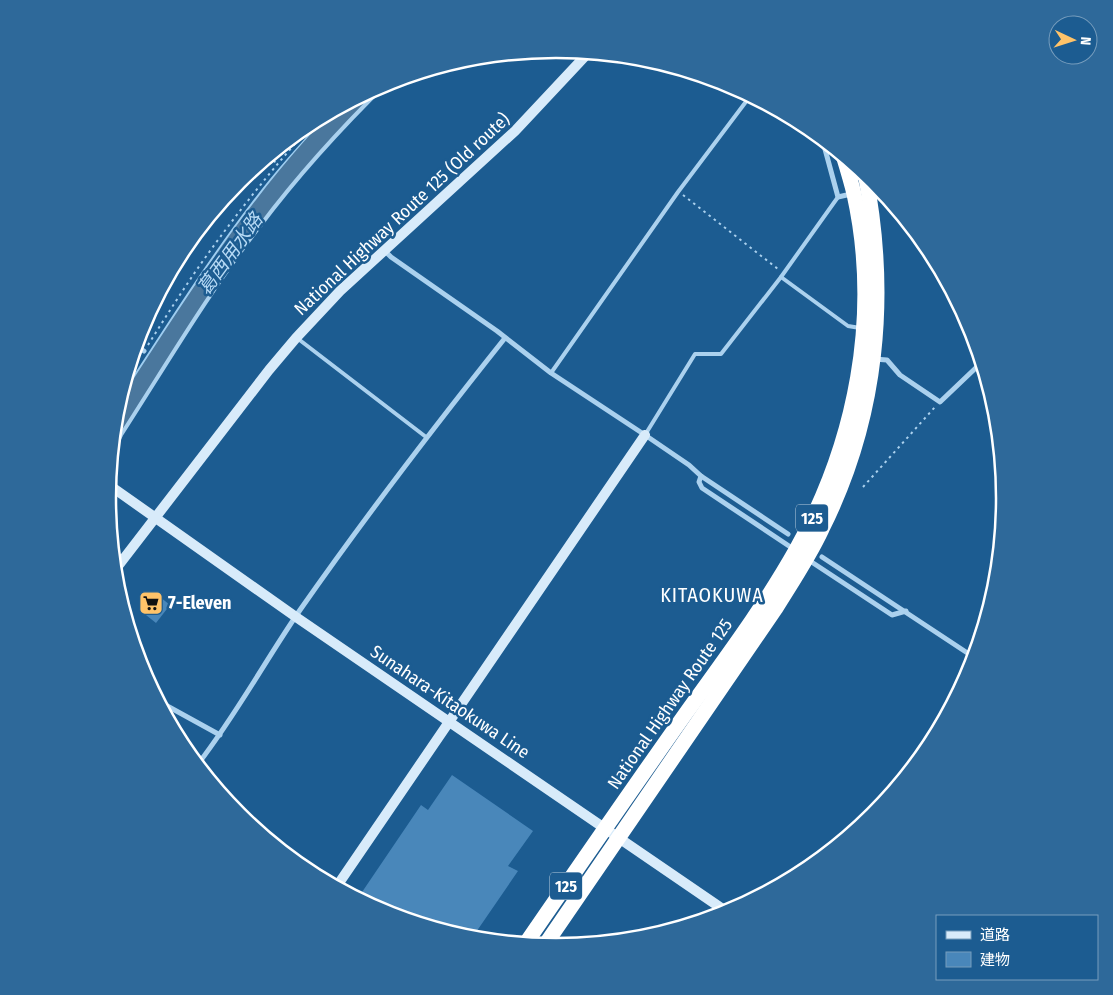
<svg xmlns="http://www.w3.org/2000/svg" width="1113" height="995" font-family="'Fira Sans Condensed','Noto Sans JP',sans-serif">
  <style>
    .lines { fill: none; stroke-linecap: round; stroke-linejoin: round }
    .stream { stroke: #9ecdf0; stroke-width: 3 }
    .river { stroke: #4a779d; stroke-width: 19 }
    .building { fill: #4987ba }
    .path { stroke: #abd1ee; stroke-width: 2; stroke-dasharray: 2.5 4; stroke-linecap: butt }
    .lane { stroke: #abd1ee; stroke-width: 4 }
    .street { stroke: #abd1ee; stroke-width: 5 }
    .secondary { stroke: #d8ebfa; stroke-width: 10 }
    .highway { stroke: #fff; stroke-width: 15 }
    .labels { text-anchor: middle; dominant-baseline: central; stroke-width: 5; stroke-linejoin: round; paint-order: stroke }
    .shield { fill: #1c5c91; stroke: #bbcede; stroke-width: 1 }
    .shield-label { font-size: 16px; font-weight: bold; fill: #fff }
    .street-label { font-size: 18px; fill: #fff; stroke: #1c5c91 }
    .poi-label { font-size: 18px; font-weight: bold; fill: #fff; stroke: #1c5c91; text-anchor: start }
    .water-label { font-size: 19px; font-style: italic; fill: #b7daf5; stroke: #1c5c91 }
    .quarter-label { font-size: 20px; letter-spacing: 1px; fill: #fff; stroke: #1c5c91 }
    .rim { fill: none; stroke: #fff; stroke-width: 2.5 }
  </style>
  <rect width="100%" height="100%" fill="#1c5c91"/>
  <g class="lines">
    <path class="stream" d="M120 399C163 333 205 266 253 203 277 171 305 140 333 111"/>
    <path class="river" d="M115 425C190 310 261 191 361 96"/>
  </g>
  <g class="building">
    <path d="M155 593 170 605 156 623 141 611Z"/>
    <path d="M452 775 533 831 508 866 518 871 472 938 385 912 358 898 421 805 428 810Z"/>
  </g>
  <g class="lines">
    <g class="path">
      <path d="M269 156 277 164"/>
      <path d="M683 195 778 269"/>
      <path d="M148 345C165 318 182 291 200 265 236 214 275 165 317 119"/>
      <path d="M126 378 140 357"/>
      <path d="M863 487 935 407"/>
    </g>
    <g class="lane">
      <path d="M781 277 848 326 860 328"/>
      <path d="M297 338 426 437"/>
      <path d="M551 373 678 192 751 95"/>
      <path d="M645 435 695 354H721L781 277 838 197"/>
      <path d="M112 453 121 435C166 365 209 292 260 226 299 174 343 126 389 81"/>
    </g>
    <g class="street">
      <path d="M822 138 838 197 851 194"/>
      <path d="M385 251 391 257 497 331 551 373 645 435 689 465 701 476 788 534"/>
      <path d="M136 346 144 351"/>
      <path d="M874 359 887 360 900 375 940 402 982 362"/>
      <path d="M701 476 699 482 702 488 795 550"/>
      <path d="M822 557 975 658"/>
      <path d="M807 559 892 615 906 611"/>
      <path d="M160 702 220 735"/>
      <path d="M198 764C236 715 265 661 300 610 365 517 434 427 505 338"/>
    </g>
    <g class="secondary">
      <path d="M109 485 296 617 727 912"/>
      <path d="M115 570 269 370 296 338 340 291 515 131 589 52"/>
      <path d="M337 886 645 435"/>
    </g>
    <g class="highway">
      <path d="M526 943C579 866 632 789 686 713 724 660 764 607 796 550 856 443 881 316 854 194 851 181 847 168 843 155"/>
      <path d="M545 945 776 608C792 582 809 557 822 529 878 417 889 295 865 173"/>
    </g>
  </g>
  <defs>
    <g id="supermarket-square" transform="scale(1.25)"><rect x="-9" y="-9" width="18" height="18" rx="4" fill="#ffc369" stroke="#1c5c91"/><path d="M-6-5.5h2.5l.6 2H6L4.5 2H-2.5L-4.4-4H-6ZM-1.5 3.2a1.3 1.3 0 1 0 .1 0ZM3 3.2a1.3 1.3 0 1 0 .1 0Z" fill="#111"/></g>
  </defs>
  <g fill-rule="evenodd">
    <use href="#supermarket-square" x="151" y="603"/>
  </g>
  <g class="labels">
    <g class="shield">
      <rect x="796" y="504.5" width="32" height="27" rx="4"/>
      <rect x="550" y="872.5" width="32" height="27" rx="4"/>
    </g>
    <g class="shield-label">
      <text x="812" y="518">125</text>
      <text x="566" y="886">125</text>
    </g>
    <g class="street-label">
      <text transform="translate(402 214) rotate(-43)">National Highway Route 125 (Old route)</text>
      <text transform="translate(450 702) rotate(34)">Sunahara-Kitaokuwa Line</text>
      <text transform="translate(670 704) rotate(-55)">National Highway Route 125</text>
    </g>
    <g class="poi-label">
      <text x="168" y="603">7-Eleven</text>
    </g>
    <g class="water-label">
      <text transform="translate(230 254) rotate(-54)">葛西用水路</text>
    </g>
    <g class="quarter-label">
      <text x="712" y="595">KITAOKUWA</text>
    </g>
  </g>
  <path d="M0 0H1113V995H0ZM116 498a440 440 0 1 1 880 0a440 440 0 1 1-880 0Z" fill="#2e699a" fill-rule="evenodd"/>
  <path class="rim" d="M116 498a440 440 0 1 1 880 0a440 440 0 1 1-880 0Z"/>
  <rect x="936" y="915" width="162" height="65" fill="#1c5c91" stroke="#779dbd"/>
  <rect x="946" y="931" width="25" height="8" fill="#d8ebfa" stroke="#779dbd"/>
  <text x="980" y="940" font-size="15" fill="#ffffff">道路</text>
  <rect x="946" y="952" width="25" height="15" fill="#4987ba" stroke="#779dbd"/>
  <text x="980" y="965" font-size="15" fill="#ffffff">建物</text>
  <g transform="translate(1073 40) rotate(94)"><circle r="24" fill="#1c5c91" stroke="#779dbd"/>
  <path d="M0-4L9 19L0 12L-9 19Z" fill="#ffc369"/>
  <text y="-8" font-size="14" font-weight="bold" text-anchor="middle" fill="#ffffff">N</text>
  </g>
</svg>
